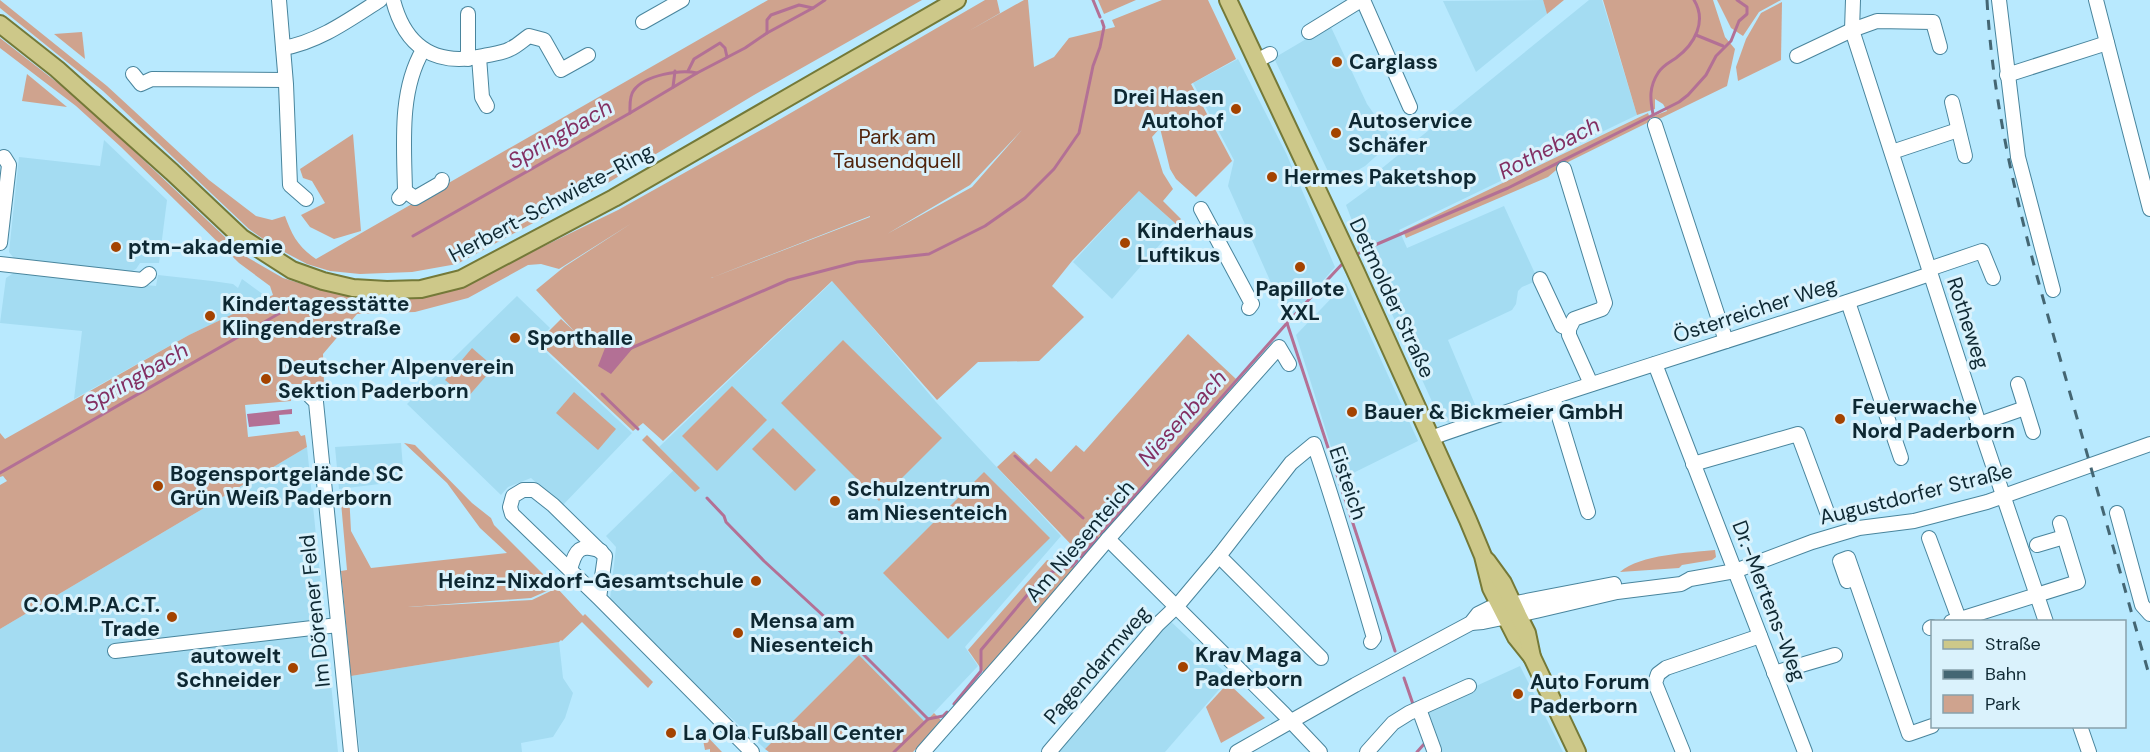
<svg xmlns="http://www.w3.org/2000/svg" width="2150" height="752" font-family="'DM Sans',sans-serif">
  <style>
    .built { fill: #a4dcf2 }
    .green { fill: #cfa38e; fill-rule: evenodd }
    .water { fill: #b37095 }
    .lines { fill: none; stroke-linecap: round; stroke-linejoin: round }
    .stream { stroke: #b37095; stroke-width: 3 }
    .minor-casing { stroke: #49859d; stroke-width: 16 }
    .major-casing { stroke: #747938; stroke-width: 20 }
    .minor { stroke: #fff; stroke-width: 14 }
    .major { stroke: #cdc889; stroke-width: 16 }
    .rail { stroke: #446673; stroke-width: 3; stroke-dasharray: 10 10; stroke-linecap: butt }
    .poi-dot { fill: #a44300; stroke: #daf2fc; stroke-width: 2 }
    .labels { text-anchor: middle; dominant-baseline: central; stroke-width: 6; stroke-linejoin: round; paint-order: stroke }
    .poi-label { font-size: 21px; font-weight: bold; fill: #0e2832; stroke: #daf2fc; text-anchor: start }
    .park-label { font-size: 21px; fill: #52250d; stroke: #daf2fc }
    .street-label { font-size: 21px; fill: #0e2832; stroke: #daf2fc }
    .water-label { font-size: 22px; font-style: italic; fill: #833063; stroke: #daf2fc }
  </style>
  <rect width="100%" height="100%" fill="#b8e9fe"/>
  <g class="built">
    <path d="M1543 0 1547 14 1476 72 1443 1Z"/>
    <path d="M1589 0H1602L1637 115 1399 230 1407 248 1504 206 1538 280 1522 287 1518 291 1516 304 1512 310 1448 340 1479 414 1449 423 1440 419 1370 266 1380 261 1372 243 1362 247 1346 205 1379 181 1376 173Z"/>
    <path d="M1330 25 1367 104 1393 141 1365 166 1334 184 1274 58Z"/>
    <path d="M1238 59 1286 153 1335 267 1288 321 1228 186 1234 160 1193 83Z"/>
    <path d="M104 140 167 200 159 263H140L136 269 130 272 17 262 9 252 19 157 100 166Z"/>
    <path d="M1139 191 1177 225 1112 299 1073 262Z"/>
    <path d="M15 272 156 286 158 275 212 281 233 284 238 288 242 279 268 298 189 335 74 399 82 331 0 323 6 278Z"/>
    <path d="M833 281 936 402 1061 536 965 647 978 666 925 722 859 655 765 749 693 683 610 599 616 547 606 536 678 466 659 447Z"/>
    <path d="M1346 283 1418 441 1341 479 1296 335Z"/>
    <path d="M517 296 550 328 536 343 632 433 562 506 531 478 508 487 501 495 407 404Z"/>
    <path d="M401 443 404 481 339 489 335 447Z"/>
    <path d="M307 447 338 752H0V629Z"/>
    <path d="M1168 619 1230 677 1165 752H1051Z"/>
    <path d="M559 642 563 678 573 693 565 718 553 737 521 743 522 752H360L351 676Z"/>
    <path d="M1520 666 1563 752H1431L1419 712Z"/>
  </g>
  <g class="green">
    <path d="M0 0 107 86 209 180 256 216 272 220 285 216C292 235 298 247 316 259L768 0H922L754 95 606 184 457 264 412 272 360 274 330 271 307 264 273 246 249 229 103 91 0 8Z"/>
    <path d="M985 0H997L1000 13 967 32 1024 0H1028L1034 67 1054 57 1069 38 1115 27 1112 20 1162 0H1208L1236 59 1191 84 1232 161 1196 197 1176 179 1170 169 1160 128 1152 137 1163 173 1173 189 1163 201 1181 219 1176 224 1139 191 1072 261 1052 286 1084 317 1039 361 978 362 937 400 832 281 663 441 643 423 633 431 538 342 561 319 575 332 536 290 564 267 632 223 559 269 541 264 528 265 468 298 415 312 357 314 323 354 324 384H291V401L245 405 248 437 298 431 301 436 305 435 307 447 0 629V485L7 481 3 476 0 477V433L5 439 189 335 273 295 270 286 239 263 121 147 76 106 0 48V38L81 101 245 256 283 278 328 292 357 297H387L464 285 618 210 770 125ZM1022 130 972 187 887 234 970 185ZM870 216V217L711 278Z"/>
    <path d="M1098 0H1136L1104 14Z"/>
    <path d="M1543 0H1564L1547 14Z"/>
    <path d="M1603 0H1713L1725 37 1735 49 1727 86 1653 122 1651 117 1667 111 1663 104 1655 99V109L1637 115Z"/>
    <path d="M1717 0H1781L1759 12 1743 36 1731 28Z"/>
    <path d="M1782 2 1781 60 1738 81 1736 67 1746 39 1761 13Z"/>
    <path d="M82 32 85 59 54 34Z"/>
    <path d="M27 74 67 107 22 101Z"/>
    <path d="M1648 113 1651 121 1562 165 1548 177 1406 238 1403 231Z"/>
    <path d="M353 134 361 231 334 239 310 227 301 215 325 203 312 181 303 178 300 169Z"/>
    <path d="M1188 334 1236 379 1108 524 1111 527 1084 558 997 467 1014 451 1029 465 1036 458 1051 472 1076 445 1084 452Z"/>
    <path d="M843 340 942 438 879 501 781 403Z"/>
    <path d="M472 348 494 367 467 398 445 380Z"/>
    <path d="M732 386 767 420 717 471 682 436Z"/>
    <path d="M574 392 616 429 598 450 556 413Z"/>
    <path d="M773 428 816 470 795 491 752 449Z"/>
    <path d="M647 435 700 488 695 492 642 440Z"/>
    <path d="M404 443 415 445 472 503 491 518 494 525 556 587 531 598 408 607 532 600 557 588 583 616 585 614 653 682 648 688 582 622 562 641 561 640 559 642 351 676 341 571 347 570 340 491 349 493 351 531 371 568 507 553 480 528 447 483Z"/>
    <path d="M984 472 1050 538 948 639 883 573Z"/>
    <path d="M1715 550 1716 557 1712 560 1682 565 1679 568 1620 572C1641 554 1688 553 1715 550Z"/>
    <path d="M1047 560 1077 566 984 673 968 650Z"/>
    <path d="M859 655 925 722 934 713 942 721 913 752H769L765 749Z"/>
    <path d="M1228 683 1265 718 1221 743 1206 707Z"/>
    <path d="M701 730 722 752H710V749L705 750Z"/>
  </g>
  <g class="water">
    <path d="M623 338 633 348 611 374 598 366 607 343Z"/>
    <path d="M292 409V414L279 415 280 424 249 427 247 414Z"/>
  </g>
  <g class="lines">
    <g class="stream">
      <path d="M1093 0 1100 17"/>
      <path d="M767 33 813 8"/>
      <path d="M1696 35 1723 46"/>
      <path d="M688 71 694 59 720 43 725 48 727 57"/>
      <path d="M673 87 675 71"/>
      <path d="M630 113 697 73 745 48 767 33V20L771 15 799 5 813 8 825 0"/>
      <path d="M1653 114C1650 99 1649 87 1658 73 1662 66 1670 62 1676 58 1695 44 1707 21 1694 0"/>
      <path d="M413 236 630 113C630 106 629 96 634 90 645 75 681 69 697 73"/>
      <path d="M1354 256 1368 248 1508 188 1679 102 1688 95 1706 75 1716 56 1731 41 1739 21 1747 14V7L1737 0"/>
      <path d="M1287 323 1395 651"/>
      <path d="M629 349 788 280 857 262 929 254 985 226 1025 198 1054 169 1079 133 1093 66 1100 47 1104 27 1102 21"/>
      <path d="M602 394 638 429"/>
      <path d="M1015 456 1083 518"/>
      <path d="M0 473 287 309"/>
      <path d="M707 498 724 516 726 522 764 561 842 633"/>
      <path d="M1094 525 1107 527"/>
      <path d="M1101 534 1287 323 1345 261"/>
      <path d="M1081 557 1097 538"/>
      <path d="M847 638 928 719"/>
      <path d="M1404 678 1414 707"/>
      <path d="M954 704 981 671V650L1045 574 1072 566 1077 561"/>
      <path d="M894 752 928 719 943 716 947 712"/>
      <path d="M1417 752 1425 743"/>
    </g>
    <g class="minor-casing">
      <g id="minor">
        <path d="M279 0 286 84 290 185 306 199"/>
        <path d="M393 0C405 47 435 67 483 56 492 54 503 53 510 49 517 46 523 40 529 36L544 40 561 70 588 55"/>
        <path d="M1363 0 1410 107"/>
        <path d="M1853 0 1852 30 1979 424 2046 622"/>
        <path d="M1999 0 2018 157 2053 290"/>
        <path d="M2096 0 2150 209"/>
        <path d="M643 22 682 0"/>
        <path d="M1309 32 1361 0"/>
        <path d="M283 48C319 42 350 19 380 0"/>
        <path d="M1797 56 1852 30 1877 21 1933 22 1940 47"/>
        <path d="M479 57 482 97 487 106"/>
        <path d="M468 59V14"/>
        <path d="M1256 61 1270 54"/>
        <path d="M133 74 141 84 152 79 285 80"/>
        <path d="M2007 75 2107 43"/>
        <path d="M1952 102 1965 156"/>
        <path d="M1655 125 1726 341"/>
        <path d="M1892 152 1958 130"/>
        <path d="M1564 169 1605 303 1602 309 1574 319 1569 329V335L1591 384"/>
        <path d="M405 191 415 198 441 183 442 180"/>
        <path d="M399 198 405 191C404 144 399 91 423 50"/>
        <path d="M1201 209 1252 304 1249 308"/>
        <path d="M0 243 9 165 4 157"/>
        <path d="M0 264 142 280 149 274"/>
        <path d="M1929 269 1982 251 1993 278"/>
        <path d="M1540 279 1562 326 1569 329"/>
        <path d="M1848 302 1901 458"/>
        <path d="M1655 364 1805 752"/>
        <path d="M2018 384 2033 432"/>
        <path d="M310 396 316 402 351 752"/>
        <path d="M1553 397 1588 512"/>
        <path d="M1979 424 2025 408"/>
        <path d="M1431 438C1596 380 1765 331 1930 274"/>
        <path d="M1693 464 1798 434 1827 512"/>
        <path d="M2117 513 2142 605 2150 614"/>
        <path d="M1929 538 1959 619"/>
        <path d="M1108 539 1284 714 1320 752"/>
        <path d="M2037 545 2064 537"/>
        <path d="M1219 556 1321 658"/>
        <path d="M570 570C575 550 580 543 601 551"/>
        <path d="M1854 578 1847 581 1840 561 1848 558 1909 734 1932 726"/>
        <path d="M599 598 605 556 553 505 534 490H523L513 496 510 507 512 514 599 598 752 752"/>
        <path d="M1951 622 2078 582 2060 523"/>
        <path d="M1471 623 1483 622 1536 611 1617 592 1681 584 1690 579 1735 571 1812 542 1859 528 1914 521 1987 502 2150 444"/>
        <path d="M1930 628 1932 627"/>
        <path d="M115 651 338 625"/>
        <path d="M1774 673 1835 655"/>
        <path d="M1419 709 1434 750"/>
        <path d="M2080 726 2089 752"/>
        <path d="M923 752 1033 627 1108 539 1279 347 1289 364"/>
        <path d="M1049 752 1157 625 1177 606 1219 556 1291 463 1314 444C1336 508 1355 573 1374 638L1371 642"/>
        <path d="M1237 752 1355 685 1471 623 1478 614 1490 608 1614 584"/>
        <path d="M1367 752 1393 723 1409 713 1469 686"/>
        <path d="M1683 752 1655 683 1658 674 1666 668 1760 636"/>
      </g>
    </g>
    <g class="major-casing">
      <g id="major">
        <path d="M1228 0 1355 270 1468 520 1483 556 1491 588 1516 637 1532 657"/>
        <path d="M0 24 57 69 172 172 242 238 292 270 323 281 353 288 387 290 421 289 461 279 614 198 957 0"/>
        <path d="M1487 561 1503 583 1518 615 1527 633 1532 657 1577 752"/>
      </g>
    </g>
    <use href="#minor" class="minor"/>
    <use href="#major" class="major"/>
    <path class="rail" d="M1987 0C1994 127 2029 251 2064 372 2093 474 2121 576 2150 678"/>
  </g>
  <g class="poi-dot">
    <circle cx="1337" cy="62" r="6"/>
    <circle cx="1236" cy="109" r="6"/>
    <circle cx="1336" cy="133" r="6"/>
    <circle cx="1272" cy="177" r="6"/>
    <circle cx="1125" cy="243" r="6"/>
    <circle cx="116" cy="247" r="6"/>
    <circle cx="1300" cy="267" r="6"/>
    <circle cx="210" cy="316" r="6"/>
    <circle cx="515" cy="338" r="6"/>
    <circle cx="266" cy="379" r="6"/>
    <circle cx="1352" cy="412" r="6"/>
    <circle cx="1840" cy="419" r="6"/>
    <circle cx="158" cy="486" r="6"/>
    <circle cx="835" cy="501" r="6"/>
    <circle cx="756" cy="581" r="6"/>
    <circle cx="172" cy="617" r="6"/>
    <circle cx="738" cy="633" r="6"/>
    <circle cx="1183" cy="667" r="6"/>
    <circle cx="293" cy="668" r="6"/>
    <circle cx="1518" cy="694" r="6"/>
    <circle cx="671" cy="733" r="6"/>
  </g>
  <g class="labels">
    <g class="poi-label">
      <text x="1349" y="62">Carglass</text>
      <text x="1224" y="97" text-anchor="end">Drei Hasen<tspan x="1224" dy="24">Autohof</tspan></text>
      <text x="1348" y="121">Autoservice<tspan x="1348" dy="24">Schäfer</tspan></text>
      <text x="1284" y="177">Hermes Paketshop</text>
      <text x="1137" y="231">Kinderhaus<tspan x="1137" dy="24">Luftikus</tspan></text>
      <text x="128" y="247">ptm-akademie</text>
      <text x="1300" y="289" text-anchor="middle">Papillote<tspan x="1300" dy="24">XXL</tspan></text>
      <text x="222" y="304">Kindertagesstätte<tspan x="222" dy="24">Klingenderstraße</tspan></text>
      <text x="527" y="338">Sporthalle</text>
      <text x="278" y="367">Deutscher Alpenverein<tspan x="278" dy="24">Sektion Paderborn</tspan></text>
      <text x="1852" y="407">Feuerwache<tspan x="1852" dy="24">Nord Paderborn</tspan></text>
      <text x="1364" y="412">Bauer &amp; Bickmeier GmbH</text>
      <text x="170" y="474">Bogensportgelände SC<tspan x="170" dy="24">Grün Weiß Paderborn</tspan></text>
      <text x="847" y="489">Schulzentrum<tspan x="847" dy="24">am Niesenteich</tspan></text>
      <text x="744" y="581" text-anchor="end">Heinz-Nixdorf-Gesamtschule</text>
      <text x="160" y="605" text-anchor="end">C.O.M.P.A.C.T.<tspan x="160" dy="24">Trade</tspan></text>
      <text x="750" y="621">Mensa am<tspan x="750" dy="24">Niesenteich</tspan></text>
      <text x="1195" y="655">Krav Maga<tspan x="1195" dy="24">Paderborn</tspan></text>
      <text x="281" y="656" text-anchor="end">autowelt<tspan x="281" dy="24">Schneider</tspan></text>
      <text x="1530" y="682">Auto Forum<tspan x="1530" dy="24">Paderborn</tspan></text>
      <text x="683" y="733">La Ola Fußball Center</text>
    </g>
    <g class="park-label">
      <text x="897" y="137">Park am<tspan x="897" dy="24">Tausendquell</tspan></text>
    </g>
    <g class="street-label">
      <text transform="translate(551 203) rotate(-28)">Herbert-Schwiete-Ring</text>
      <text transform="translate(1392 298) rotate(65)">Detmolder Straße</text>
      <text transform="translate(1755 310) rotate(-18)">Österreicher Weg</text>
      <text transform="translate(1968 323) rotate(72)">Rotheweg</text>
      <text transform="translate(1348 483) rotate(71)">Eisteich</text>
      <text transform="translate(1916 494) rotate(-14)">Augustdorfer Straße</text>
      <text transform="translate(1080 541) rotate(-49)">Am Niesenteich</text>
      <text transform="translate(1769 601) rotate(69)">Dr.-Mertens-Weg</text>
      <text transform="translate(315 611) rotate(-96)">Im Dörener Feld</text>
      <text transform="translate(1097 665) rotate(-49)">Pagendarmweg</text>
    </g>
    <g class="water-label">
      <text transform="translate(560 134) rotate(-30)">Springbach</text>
      <text transform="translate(1549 148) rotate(-27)">Rothebach</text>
      <text transform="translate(136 377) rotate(-30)">Springbach</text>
      <text transform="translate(1182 418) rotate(-48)">Niesenbach</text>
    </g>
  </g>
  <rect x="1931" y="620" width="195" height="108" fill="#daf2fc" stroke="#88a1ab" stroke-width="1.5"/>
  <rect x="1943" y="640" width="30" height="9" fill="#cdc889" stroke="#88a1ab" stroke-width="1.5"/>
  <text x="1985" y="650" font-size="18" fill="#0e2832">Straße</text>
  <rect x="1943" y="670" width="30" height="9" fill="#446673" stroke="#88a1ab" stroke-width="1.5"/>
  <text x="1985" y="680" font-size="18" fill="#0e2832">Bahn</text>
  <rect x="1943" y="695" width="30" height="18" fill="#cfa38e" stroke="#88a1ab" stroke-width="1.5"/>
  <text x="1985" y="710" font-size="18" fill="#0e2832">Park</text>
</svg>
